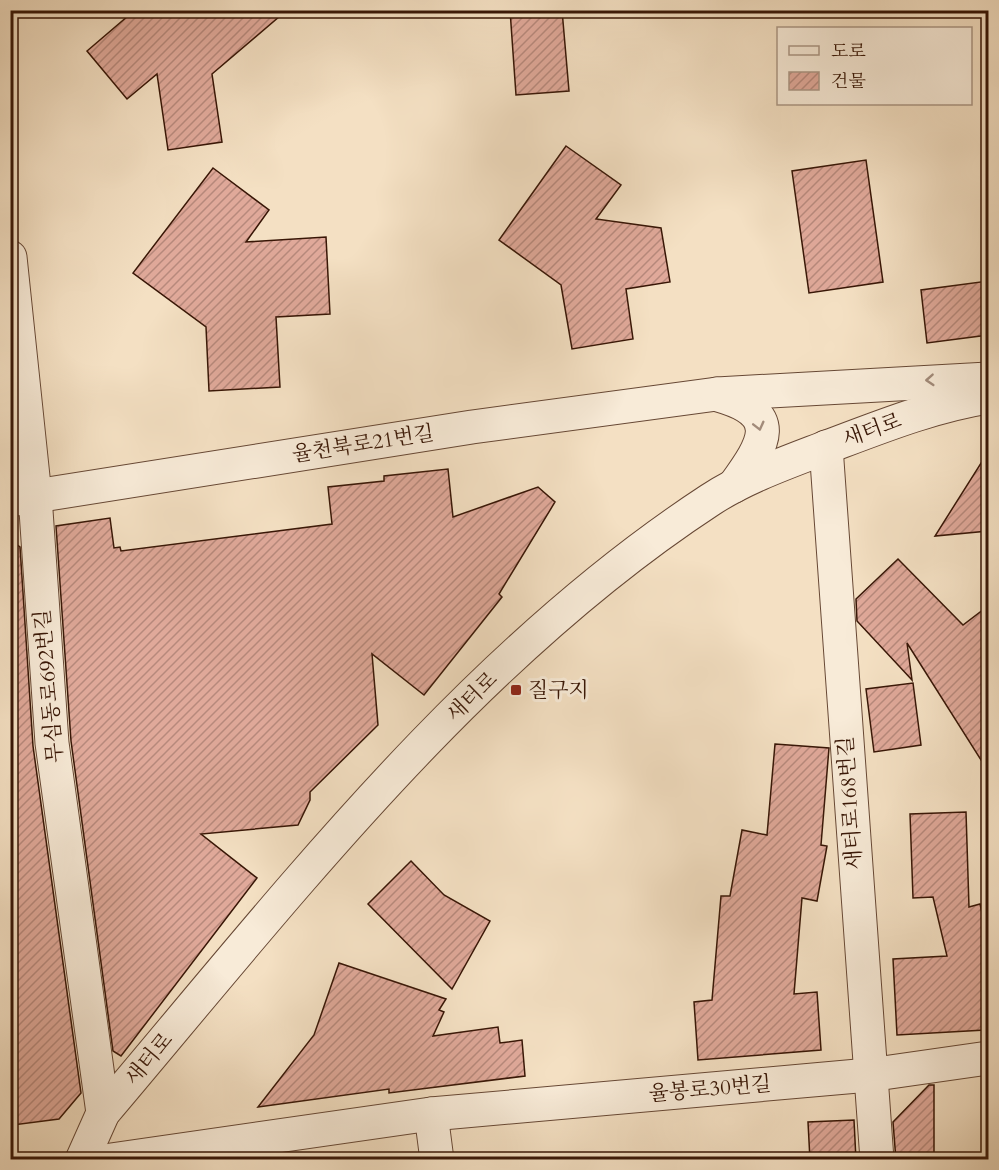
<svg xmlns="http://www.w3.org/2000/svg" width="999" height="1170" font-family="Cardo,'Noto Serif KR',serif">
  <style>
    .building { fill: url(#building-hatch); stroke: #381606; stroke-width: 1.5 }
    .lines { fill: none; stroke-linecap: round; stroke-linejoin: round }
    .minor-casing { stroke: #674835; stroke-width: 35 }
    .tertiary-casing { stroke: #674835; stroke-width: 35 }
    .minor { stroke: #f8ebd8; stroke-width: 33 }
    .tertiary { stroke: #f8ebd8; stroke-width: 33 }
    .oneway { stroke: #a28b7a }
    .poi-dot { fill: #8f2418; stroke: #f8ebd8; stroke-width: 2 }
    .labels { text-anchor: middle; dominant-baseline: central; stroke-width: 6; stroke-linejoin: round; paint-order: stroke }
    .street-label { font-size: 21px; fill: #381606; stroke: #f8ebd8 }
    .poi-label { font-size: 21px; fill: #381606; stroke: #f8ebd8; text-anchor: start }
  </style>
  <defs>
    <pattern id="building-hatch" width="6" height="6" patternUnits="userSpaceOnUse" patternTransform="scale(1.5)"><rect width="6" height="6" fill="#e0a99a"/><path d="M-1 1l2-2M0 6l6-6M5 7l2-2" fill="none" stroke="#b7897c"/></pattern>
  </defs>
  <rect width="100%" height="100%" fill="#f4e0c3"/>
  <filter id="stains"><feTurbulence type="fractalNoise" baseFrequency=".00333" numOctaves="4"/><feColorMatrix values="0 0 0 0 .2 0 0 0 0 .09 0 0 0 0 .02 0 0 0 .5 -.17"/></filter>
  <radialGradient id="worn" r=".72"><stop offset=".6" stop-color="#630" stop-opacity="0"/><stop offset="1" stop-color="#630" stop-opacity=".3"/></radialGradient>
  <g class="building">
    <path d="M135 10H287L212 74 222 142 168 150 157 74 127 99 87 51Z"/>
    <path d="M510 10H562L569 91 516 95Z"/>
    <path d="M566 146 621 185 596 219 661 228 670 282 626 289 633 339 572 349 561 285 499 240Z"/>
    <path d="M866 160 883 282 809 293 792 171Z"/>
    <path d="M213 168 269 210 246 242 326 237 330 314 276 317 280 387 209 391 206 327 133 273Z"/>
    <path d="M988 281V335L927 343 921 290Z"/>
    <path d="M988 452V531L935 536Z"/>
    <path d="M448 469 453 517 538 487 555 502 499 594 502 597 424 695 372 654 378 725 310 792V800L298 825 201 834 257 878 121 1056 113 1051 71 741 56 526 110 518 114 548 120 547 121 551 332 524 328 487 384 481V476Z"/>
    <path d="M10 540 20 547 33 746 81 1093 59 1119 13 1125 10 1103Z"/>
    <path d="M898 559 963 625 988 606V771L907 643 912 680 857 621 856 599Z"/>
    <path d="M913 683 921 745 874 752 866 689Z"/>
    <path d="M775 744 829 748 821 845 827 846 817 901 802 898 794 994 817 992 821 1050 698 1060 694 1002 712 1000 721 896H730L742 830 767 835Z"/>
    <path d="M966 812 969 907 980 904 988 940V959L984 960 985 1030 897 1035 893 959 947 956 933 897 913 898 910 814Z"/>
    <path d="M411 861 444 895 490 921 452 989 368 904Z"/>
    <path d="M339 963 446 999 439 1010 444 1012 433 1036 498 1027 500 1043 522 1040 525 1076 389 1093V1089L258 1107 314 1035Z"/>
    <path d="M929 1085H934V1160H896L893 1122Z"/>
    <path d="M854 1120 856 1160H810L808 1122Z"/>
  </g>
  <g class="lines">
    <g class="minor-casing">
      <g id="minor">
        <path d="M10 257 35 496 52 743 103 1113"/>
        <path d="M826 447 877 1160"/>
        <path d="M10 500 472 427 717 394"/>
        <path d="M431 1114 437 1160"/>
        <path d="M111 1160 431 1114 869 1075 988 1058"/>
      </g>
    </g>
    <g class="tertiary-casing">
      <g id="tertiary">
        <path d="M717 394 988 379"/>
        <path d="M718 395C784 414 765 443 734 486"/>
        <path d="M82 1160 103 1113C286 897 470 657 710 500 745 477 788 462 827 447 880 427 932 406 988 397"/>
      </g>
    </g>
    <use href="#minor" class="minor"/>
    <use href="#tertiary" class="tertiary"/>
  </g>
  <defs><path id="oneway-chevron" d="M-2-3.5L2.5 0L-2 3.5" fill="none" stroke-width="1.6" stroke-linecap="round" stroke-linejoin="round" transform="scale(1.5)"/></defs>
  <g class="oneway">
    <use href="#oneway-chevron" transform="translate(930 380) rotate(176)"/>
    <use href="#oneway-chevron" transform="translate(759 426) rotate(76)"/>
  </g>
  <rect class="poi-dot" x="510" y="684" width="12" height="12" rx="3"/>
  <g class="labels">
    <g class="street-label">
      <text transform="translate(872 430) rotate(-20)">새터로</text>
      <text transform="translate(363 444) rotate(-9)">율천북로21번길</text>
      <text transform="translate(49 686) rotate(-95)">무심동로692번길</text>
      <text transform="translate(472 697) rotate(-44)">새터로</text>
      <text transform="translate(850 803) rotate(-94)">새터로168번길</text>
      <text transform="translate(149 1059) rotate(-50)">새터로</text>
      <text transform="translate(710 1089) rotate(-5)">율봉로30번길</text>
    </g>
    <g class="poi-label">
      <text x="528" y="690">질구지</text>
    </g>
  </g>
  <rect width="999" height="1170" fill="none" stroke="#f4e0c3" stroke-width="36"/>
  <rect x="12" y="12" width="975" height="1146" fill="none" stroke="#381606" stroke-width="3"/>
  <rect x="18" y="18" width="963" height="1134" fill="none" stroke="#381606" stroke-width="1.5"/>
  <rect x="777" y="27" width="195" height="78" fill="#f8ebd8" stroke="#ab9684" stroke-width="1.5"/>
  <rect x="789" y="46" width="30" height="9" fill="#f8ebd8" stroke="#ab9684" stroke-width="1.5"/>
  <text x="831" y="57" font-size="18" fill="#381606">도로</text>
  <rect x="789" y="72" width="30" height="18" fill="url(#building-hatch)" stroke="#ab9684" stroke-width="1.5"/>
  <text x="831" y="87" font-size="18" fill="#381606">건물</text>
  <rect width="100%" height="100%" filter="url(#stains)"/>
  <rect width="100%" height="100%" fill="url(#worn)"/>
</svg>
